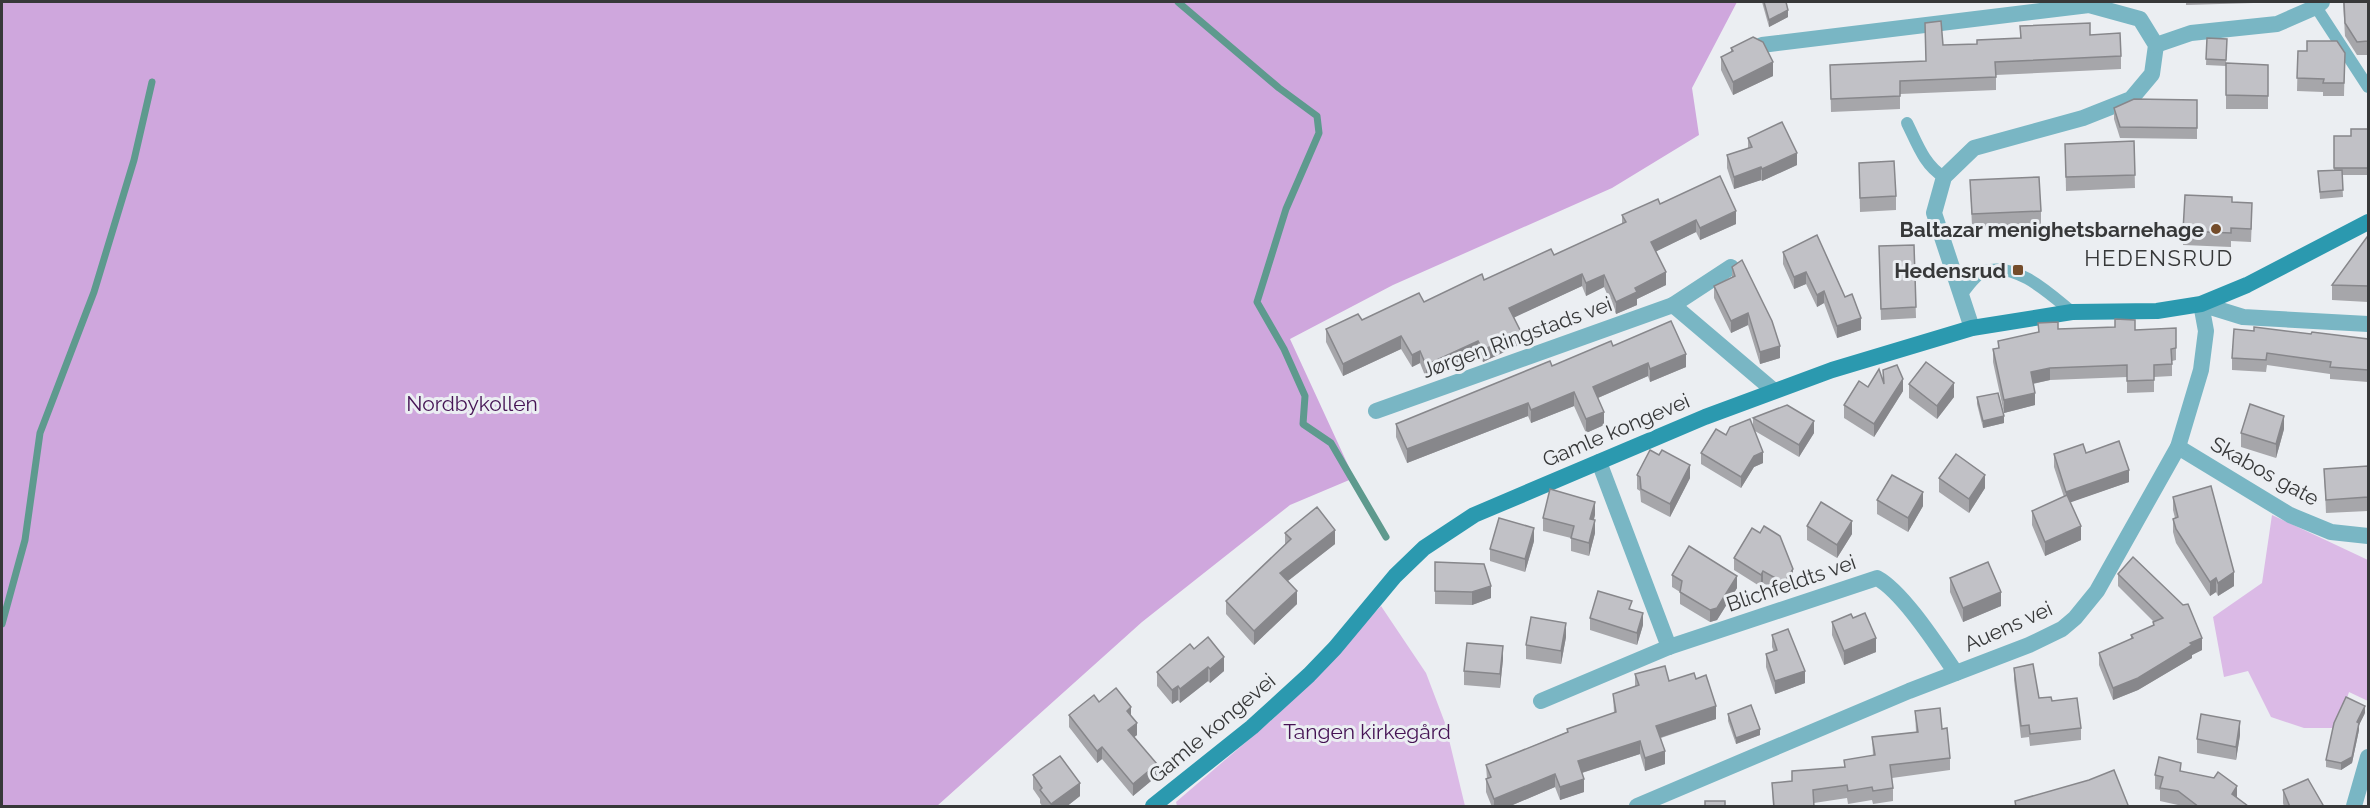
<svg xmlns="http://www.w3.org/2000/svg" width="2370" height="808" font-family="Raleway,sans-serif">
  <style>
    .green { fill: #dbbae6 }
    .forest { fill: #cfa7dd }
    .lines { fill: none; stroke-linecap: round; stroke-linejoin: round }
    .stream { stroke: #5e9a8e; stroke-width: 7 }
    .service { stroke: #79b6c4; stroke-width: 12 }
    .minor { stroke: #79b6c4; stroke-width: 16 }
    .secondary { stroke: #2b99af; stroke-width: 16 }
    .wall { fill: #a6a6aa }
    .shaded-wall { fill: #87878b }
    .building { fill: #c1c1c6; stroke: #87878b; stroke-width: 1.5 }
    .poi-dot { fill: #744c2a; stroke: #ebeef2; stroke-width: 2 }
    .labels { text-anchor: middle; dominant-baseline: central; stroke-width: 6; stroke-linejoin: round; paint-order: stroke }
    .poi-label { font-size: 21px; font-weight: bold; fill: #373839; stroke: #ebeef2; text-anchor: end }
    .street-label { font-size: 21px; fill: #373839; stroke: #ebeef2 }
    .park-label { font-size: 21px; fill: #451354; stroke: #ebeef2 }
    .neighbourhood-label { font-size: 22px; letter-spacing: 1.5px; fill: #373839; stroke: #ebeef2 }
  </style>
  <rect width="100%" height="100%" fill="#ebeef2"/>
  <g class="green">
    <path d="M2272 515 2368 560V701L2349 692 2337 728H2304L2271 717 2248 671 2224 677 2213 617 2262 583Z"/>
    <path d="M1381 606 1426 673 1445 723 1465 806H1177L1176 802 1274 718Z"/>
  </g>
  <path class="forest" d="M2 2H1737L1692 88 1699 135 1612 188 1393 285 1290 339 1354 478 1290 505 1142 622 937 806H2Z"/>
  <g class="lines">
    <g class="stream">
      <path d="M1178 2 1279 88 1317 116 1319 133 1286 209 1257 302 1284 349 1305 396 1303 424 1331 443 1386 537"/>
      <path d="M2 624 25 540 40 433 94 292 134 160 152 82"/>
    </g>
    <g class="service">
      <path d="M2316 7 2368 87"/>
      <path d="M1907 123C1917 143 1924 165 1944 177"/>
      <path d="M1962 294C1968 286 1976 274 1985 271 2017 262 2050 294 2072 312"/>
    </g>
    <g class="minor">
      <path d="M1762 45 2089 5 2140 19 2156 45 2152 74 2131 99 2083 118 1974 148 1944 177 1934 213 1972 328"/>
      <path d="M2156 45 2191 33 2277 24 2316 7 2322 2"/>
      <path d="M1673 305 1731 267"/>
      <path d="M1376 411 1673 305 1773 390"/>
      <path d="M2178 447 2290 515 2331 532 2368 536"/>
      <path d="M1599 462 1669 647"/>
      <path d="M1541 701 1669 647 1877 578C1903 592 1938 647 1956 673"/>
      <path d="M1637 806 1909 691 2029 645 2062 629 2075 618 2097 591 2178 447 2201 370 2206 331 2201 304 2243 317 2368 324"/>
      <path d="M2354 806 2368 757"/>
    </g>
    <path class="secondary" d="M1153 806 1252 727 1309 675 1335 648 1395 576 1424 548 1474 515 1705 417 1832 370 1972 328 2072 312 2157 311 2201 304 2247 285 2368 222"/>
  </g>
  <g class="wall">
    <path d="M1762 2H1786L1788 17 1769 27Z"/>
    <path d="M2186 2H2287L2186 5Z"/>
    <path d="M2343 2H2368V55H2357L2345 36Z"/>
    <path d="M1925 23 1943 45 1977 44 2020 38V26L2090 35 2121 56V69L1996 75V90L1900 94V109L1831 112 1830 65 1926 61Z"/>
    <path d="M2207 38 2227 39 2226 63 2268 65V109H2226V66L2206 65Z"/>
    <path d="M1731 48 1773 76 1733 95 1721 70V57L1731 52Z"/>
    <path d="M2298 51 2345 53 2344 96H2323V92L2297 91Z"/>
    <path d="M2197 100V139L2120 138 2114 119V108Z"/>
    <path d="M2368 129V175H2342L2343 197 2320 199 2318 171 2334 170V136H2351Z"/>
    <path d="M1748 138 1797 165 1762 181 1761 180 1734 189 1727 168V155L1748 148Z"/>
    <path d="M2134 141 2135 188 2066 191 2065 144Z"/>
    <path d="M1859 163 1896 196V210L1860 212Z"/>
    <path d="M1970 180 2041 211V225L1972 227Z"/>
    <path d="M2232 202 2252 217 2251 242 2231 241V247L2183 245V231Z"/>
    <path d="M1660 204 1736 224 1700 240 1696 232 1656 251 1666 285 1637 299V305L1616 314 1604 287 1586 296 1582 286 1514 317 1521 344 1483 362 1478 353 1426 378 1420 363 1412 367 1401 349 1343 376 1326 342V329L1362 320 1424 302 1554 255 1622 224V215Z"/>
    <path d="M2368 236V302L2332 300V285Z"/>
    <path d="M1914 245 1916 318 1881 320 1879 258Z"/>
    <path d="M1783 252 1845 297 1861 330 1837 338 1824 303 1817 307 1806 284 1794 289 1783 264Z"/>
    <path d="M1732 267 1780 358 1760 364 1748 325 1731 333 1714 298V286L1732 277Z"/>
    <path d="M2038 323 2058 329 2135 330 2176 348V360L2172 361V376L2154 377V392L2127 393V377L2050 380 2033 384 2035 405 2004 413 1993 362V349L1998 348V341L2038 332Z"/>
    <path d="M2311 334 2368 339V382L2330 379V374L2267 365 2266 372 2232 370V358Z"/>
    <path d="M1613 346 1686 367 1650 382 1648 376 1598 398 1604 425 1586 433 1574 406 1531 423 1528 416 1407 463 1396 437V424L1552 366Z"/>
    <path d="M1883 382 1903 391 1874 437 1844 418V405L1868 387Z"/>
    <path d="M1909 384 1954 397 1937 419 1909 398Z"/>
    <path d="M1977 397 2004 423 1983 428 1977 404Z"/>
    <path d="M1753 418 1814 433 1799 457 1755 431 1763 463 1754 467 1741 488 1701 464V453L1726 435 1753 426Z"/>
    <path d="M2284 429 2276 458 2241 447V433Z"/>
    <path d="M2086 453 2129 482 2070 502 2081 540 2045 556 2032 525V511L2064 497 2054 467V454Z"/>
    <path d="M2368 466V511L2326 513 2324 469Z"/>
    <path d="M1637 475 1690 478 1670 517 1641 502 1640 491 1637 489Z"/>
    <path d="M1939 478 1985 488 1969 513 1939 492Z"/>
    <path d="M2173 497 2234 586 2218 596 2216 592 2210 596 2176 543 2173 532V519L2175 518 2173 510Z"/>
    <path d="M1877 500 1923 506 1908 532 1877 514Z"/>
    <path d="M1595 515 1594 520 1595 533 1589 556 1571 551V538L1543 531V518Z"/>
    <path d="M1807 526 1852 534 1837 558 1807 540Z"/>
    <path d="M1285 533 1335 544 1288 581 1297 604 1254 645 1226 614V601L1285 545Z"/>
    <path d="M1534 541 1525 572 1490 561V549Z"/>
    <path d="M1734 558 1793 581 1784 595 1763 583 1761 587 1734 570Z"/>
    <path d="M1435 562 1491 598 1472 605 1435 604Z"/>
    <path d="M2118 574 2202 650 2192 655V658L2138 690 2113 700 2099 665V653L2131 639V635L2153 626V622H2154L2118 586Z"/>
    <path d="M1672 575 1737 588 1717 620 1710 622 1680 604V592L1672 587Z"/>
    <path d="M1950 578 2001 606 1963 622 1950 592Z"/>
    <path d="M1632 609 1643 625 1637 645 1590 630V618Z"/>
    <path d="M1853 618 1876 652 1844 665 1832 635V622Z"/>
    <path d="M1772 635 1805 683 1775 694 1766 667V654L1774 652 1772 647Z"/>
    <path d="M1566 637 1561 664 1526 659V645Z"/>
    <path d="M1194 649 1224 671 1210 683 1208 681 1180 703 1178 700 1172 704 1157 686V672Z"/>
    <path d="M1503 659 1500 688 1464 685V671Z"/>
    <path d="M2014 668 2039 698 2052 701 2081 728V740L2030 746 2029 737 2021 738 2014 680Z"/>
    <path d="M1635 674 1669 681 1696 679 1716 719 1661 738 1665 764 1645 771 1640 754 1582 773 1584 792 1560 800 1555 787 1508 807H1492L1486 792V779H1487L1486 765 1567 732V729L1614 713 1613 694 1635 687Z"/>
    <path d="M1099 702 1131 716 1137 735 1134 737 1157 776 1133 796 1102 759 1097 763 1069 727V715Z"/>
    <path d="M1915 711 1942 729 1950 758V770L1892 778 1893 788V801L1873 804 1872 800 1848 804 1847 798 1814 803V807H1773L1772 783 1792 781V771L1844 767V760L1873 756 1872 737 1916 732Z"/>
    <path d="M2365 713 2359 725V730L2352 763 2341 770 2326 767V760Z"/>
    <path d="M1728 714 1760 735 1736 744 1728 721Z"/>
    <path d="M2240 735 2236 760 2197 753V739Z"/>
    <path d="M2181 771 2237 798 2248 807H2181L2178 805 2160 801V790L2155 789V775Z"/>
    <path d="M1033 775 1080 796 1066 807H1043L1040 803V799L1033 789Z"/>
    <path d="M2283 790 2323 807H2284L2283 803Z"/>
  </g>
  <g class="shaded-wall">
    <path d="M1788 10V17L1769 27V20Z"/>
    <path d="M1773 62V76L1733 95V82Z"/>
    <path d="M1797 153V165L1762 181V169Z"/>
    <path d="M1761 167V180L1734 189V177Z"/>
    <path d="M1736 211V224L1700 240V228Z"/>
    <path d="M1696 220V232L1651 254V242Z"/>
    <path d="M1666 272V285L1637 299V305L1616 314V302L1635 288Z"/>
    <path d="M1806 272V284L1794 289V277Z"/>
    <path d="M1582 274V286L1509 320V308Z"/>
    <path d="M1604 275V287L1586 296V283Z"/>
    <path d="M1824 291V303L1817 307V295Z"/>
    <path d="M1748 313V325L1731 333V321Z"/>
    <path d="M1861 318V330L1837 338V326Z"/>
    <path d="M1521 332V344L1483 362V350Z"/>
    <path d="M1401 336V349L1343 376V364Z"/>
    <path d="M1478 341V353L1426 378V365Z"/>
    <path d="M1780 346V358L1760 364V352Z"/>
    <path d="M1420 351V363L1412 367V355Z"/>
    <path d="M1686 354V367L1650 382V369Z"/>
    <path d="M1648 363V376L1593 400V387Z"/>
    <path d="M2050 368V380L2031 384V372Z"/>
    <path d="M1903 379V391L1874 437V424Z"/>
    <path d="M1954 383V397L1937 419V406Z"/>
    <path d="M1574 392V406L1531 423V410Z"/>
    <path d="M2035 393V405L2004 413V400Z"/>
    <path d="M1528 403V416L1407 463V449Z"/>
    <path d="M1604 412V425L1586 433V419Z"/>
    <path d="M2004 416V423L1983 428V421Z"/>
    <path d="M2284 416V429L2276 458V444Z"/>
    <path d="M1814 421V433L1799 457V445Z"/>
    <path d="M1763 452V463L1754 467 1741 488V477L1754 456Z"/>
    <path d="M1690 465V478L1670 517V504Z"/>
    <path d="M2129 470V482L2066 504V492Z"/>
    <path d="M1985 475V488L1969 513V499Z"/>
    <path d="M1923 492V506L1908 532V518Z"/>
    <path d="M1595 502V515L1590 531V519Z"/>
    <path d="M1595 520V533L1589 556V543Z"/>
    <path d="M1852 521V534L1837 558V545Z"/>
    <path d="M2081 526V540L2045 556V542Z"/>
    <path d="M1534 528V541L1525 572V559Z"/>
    <path d="M1335 530V544L1280 587V573Z"/>
    <path d="M1793 569V581L1784 595V583Z"/>
    <path d="M1763 571V583L1761 587V575Z"/>
    <path d="M2234 572V586L2218 596V583Z"/>
    <path d="M1737 576V588L1717 620 1710 622V610Z"/>
    <path d="M2216 578V592L2210 596V582Z"/>
    <path d="M1491 586V598L1472 605V592Z"/>
    <path d="M1297 591V604L1254 645V631Z"/>
    <path d="M2001 592V606L1963 622V608Z"/>
    <path d="M1643 613V625L1637 645V633Z"/>
    <path d="M1566 623V637L1561 664V651Z"/>
    <path d="M1876 638V652L1844 665V651Z"/>
    <path d="M2202 638V650L2192 655V658L2138 690 2113 700V688L2190 643Z"/>
    <path d="M1503 646V659L1500 688V674Z"/>
    <path d="M1224 657V671L1210 683V669Z"/>
    <path d="M1208 667V681L1180 703V689Z"/>
    <path d="M1805 671V683L1775 694V681Z"/>
    <path d="M1178 686V700L1172 704V690Z"/>
    <path d="M1716 706V719L1656 739V726Z"/>
    <path d="M2365 706V713L2359 725V730L2352 763 2341 770V763L2357 722Z"/>
    <path d="M1131 707V719L1127 711Z"/>
    <path d="M2240 721V735L2236 760V747Z"/>
    <path d="M1137 723V735L1128 742V730Z"/>
    <path d="M1760 729V735L1736 744V738Z"/>
    <path d="M1640 741V754L1578 774V761Z"/>
    <path d="M1102 747V759L1097 763V751Z"/>
    <path d="M1665 751V764L1645 771V758Z"/>
    <path d="M1157 764V776L1133 796V784Z"/>
    <path d="M1555 774V787L1508 807H1494V799Z"/>
    <path d="M1584 779V792L1560 800V787Z"/>
    <path d="M1080 783V796L1066 807H1051V804Z"/>
    <path d="M2237 786V800L2232 794Z"/>
  </g>
  <g class="building">
    <path d="M1764 2H1786L1788 10 1769 20Z"/>
    <path d="M2344 2H2368V41L2357 42 2345 23Z"/>
    <path d="M1941 21 1943 45 1977 44V40L2021 38 2020 26 2090 23V35L2120 33 2121 56 1995 62 1996 77 1900 81V96L1831 99 1830 65 1926 61 1925 23Z"/>
    <path d="M1753 37 1763 42 1773 62 1733 82 1721 57 1733 51 1731 48Z"/>
    <path d="M2207 38 2227 39 2226 60 2206 59Z"/>
    <path d="M2307 41H2337L2345 53 2344 83H2323L2324 79 2297 78 2298 51H2307Z"/>
    <path d="M2226 63 2268 65V96L2226 95Z"/>
    <path d="M2134 99 2197 100V128L2120 127 2114 108Z"/>
    <path d="M1782 122 1797 153 1762 169 1761 167 1734 177 1727 155 1752 147 1748 138Z"/>
    <path d="M2351 129H2368V168H2334V136H2351Z"/>
    <path d="M2134 141 2135 175 2066 177 2065 144Z"/>
    <path d="M1894 161 1896 196 1860 198 1859 163Z"/>
    <path d="M2342 170 2343 190 2320 192 2318 171Z"/>
    <path d="M1720 176 1736 211 1700 228 1696 220 1651 242 1666 272 1635 288 1637 292 1616 302 1604 275 1586 283 1582 274 1509 308 1521 332 1483 350 1478 341 1426 365 1420 351 1412 355 1401 336 1343 364 1326 329 1358 314 1362 320 1419 293 1424 302 1482 274 1484 280 1551 249 1554 255 1626 222 1622 215 1658 199 1660 204Z"/>
    <path d="M2039 177 2041 211 1972 214 1970 180Z"/>
    <path d="M2185 195 2232 197V202L2252 203 2251 229 2231 228V233L2183 231Z"/>
    <path d="M1817 235 1845 297 1852 294 1861 318 1837 326 1824 291 1817 295 1806 272 1794 277 1783 252Z"/>
    <path d="M2368 236V286L2332 285 2367 237Z"/>
    <path d="M1914 245 1916 307 1881 309 1879 246Z"/>
    <path d="M1742 260 1772 321 1780 346 1760 352 1748 313 1731 321 1714 286 1735 276 1732 267Z"/>
    <path d="M2115 319 2135 320V330L2176 328V348L2171 349 2172 364 2154 365V380L2127 381V365L2050 368 2031 372 2035 393 2004 400 1993 349 1999 348 1998 341 2039 332 2038 323 2058 322V329L2115 327Z"/>
    <path d="M1671 321 1686 354 1650 369 1648 363 1593 387 1604 412 1586 419 1574 392 1531 410 1528 403 1407 449 1396 424 1550 361 1552 366 1611 341 1613 346Z"/>
    <path d="M2254 327 2311 334 2312 332 2368 339V370L2330 367 2331 362 2267 353 2266 360 2232 358 2234 329 2254 331Z"/>
    <path d="M1926 362 1954 383 1937 406 1909 384Z"/>
    <path d="M1897 365 1903 379 1874 424 1844 405 1859 381 1868 387 1879 369 1884 384 1883 370Z"/>
    <path d="M1998 393 2004 416 1983 421 1977 397Z"/>
    <path d="M2250 404 2284 416 2276 444 2241 433Z"/>
    <path d="M1787 405 1814 421 1799 445 1753 418Z"/>
    <path d="M1750 419 1763 452 1754 456 1741 477 1701 453 1716 429 1726 435 1730 427Z"/>
    <path d="M2119 441 2129 470 2066 492 2054 454 2083 444 2086 453Z"/>
    <path d="M1650 450 1659 455 1662 450 1690 465 1670 504 1641 489 1640 477 1637 475Z"/>
    <path d="M1956 454 1985 475 1969 499 1939 478Z"/>
    <path d="M2368 466V497L2326 500 2324 469Z"/>
    <path d="M1892 475 1923 492 1908 518 1877 500Z"/>
    <path d="M2211 486 2234 572 2218 583 2216 578 2210 582 2176 529 2173 519 2178 517 2173 497Z"/>
    <path d="M1550 489 1595 502 1590 519 1595 520 1589 543 1571 538 1574 526 1543 518Z"/>
    <path d="M2067 495 2081 526 2045 542 2032 511Z"/>
    <path d="M1821 502 1852 521 1837 545 1807 526Z"/>
    <path d="M1317 507 1335 530 1280 573 1297 591 1254 631 1226 601 1291 539 1285 533Z"/>
    <path d="M1499 518 1534 528 1525 559 1490 549Z"/>
    <path d="M1764 526 1780 536 1793 569 1784 583 1763 571 1761 575 1734 558 1752 528 1760 533Z"/>
    <path d="M1689 546 1737 576 1717 608 1710 610 1680 592 1682 581 1672 575Z"/>
    <path d="M2133 557 2183 605 2188 604 2202 638 2190 643 2192 645 2138 678 2113 688 2099 653 2133 638 2131 635 2154 625 2153 622 2163 618 2118 574Z"/>
    <path d="M1435 562 1484 564 1491 586 1472 592 1435 591Z"/>
    <path d="M1988 562 2001 592 1963 608 1950 578Z"/>
    <path d="M1598 591 1632 601 1629 609 1643 613 1637 633 1590 618Z"/>
    <path d="M1865 613 1876 638 1844 651 1832 622 1851 614 1853 618Z"/>
    <path d="M1531 617 1566 623 1561 651 1526 645Z"/>
    <path d="M1788 629 1805 671 1775 681 1766 654 1777 650 1772 635Z"/>
    <path d="M1208 637 1224 657 1210 669 1208 667 1180 689 1178 686 1172 690 1157 672 1190 644 1194 649Z"/>
    <path d="M1467 643 1503 646 1500 674 1464 671Z"/>
    <path d="M2033 664 2039 698 2051 697 2052 701 2077 698 2081 728 2030 734 2029 725 2021 726 2014 668Z"/>
    <path d="M1665 666 1669 681 1694 673 1696 679 1706 675 1716 706 1656 726 1665 751 1645 758 1640 741 1578 761 1584 779 1560 787 1555 774 1494 799 1486 779 1491 777 1486 765 1568 732 1567 729 1616 712 1613 694 1639 685 1635 674Z"/>
    <path d="M1116 688 1131 707 1127 711 1137 723 1128 730 1157 764 1133 784 1102 747 1097 751 1069 715 1094 695 1099 702Z"/>
    <path d="M2346 697 2365 706 2357 722 2359 723 2352 757 2341 763 2326 760 2334 723Z"/>
    <path d="M1751 705 1760 729 1736 738 1728 714Z"/>
    <path d="M1940 708 1942 729 1947 728 1950 758 1890 765 1893 788 1873 791 1872 787 1848 791 1847 785 1813 790 1814 807H1774L1772 783 1792 781V771L1845 767 1844 760 1875 755 1872 737 1918 732 1915 711Z"/>
    <path d="M2201 714 2240 721 2236 747 2197 739Z"/>
    <path d="M1060 756 1080 783 1051 804 1040 790 1042 788 1033 775Z"/>
    <path d="M2159 757 2181 763 2180 771 2214 778 2218 772 2237 786 2232 794 2248 806 2199 807 2178 791 2160 788 2163 777 2155 775Z"/>
    <path d="M2114 770 2128 805 2126 807H2016L2015 801 2089 780Z"/>
    <path d="M2308 779 2323 805 2320 807H2290L2283 790Z"/>
    <rect x="1705" y="801" width="20" height="6"/>
  </g>
  <g class="poi-dot">
    <circle cx="2216" cy="229" r="6"/>
    <rect x="2012" y="264" width="12" height="12" rx="3"/>
  </g>
  <g class="labels">
    <g class="poi-label">
      <text x="2204" y="229">Baltazar menighetsbarnehage</text>
      <text x="2006" y="270">Hedensrud</text>
    </g>
    <g class="street-label">
      <text transform="translate(1517 337) rotate(-20)">Jørgen Ringstads vei</text>
      <text transform="translate(1616 430) rotate(-23)">Gamle kongevei</text>
      <text transform="translate(2265 471) rotate(29)">Skabos gate</text>
      <text transform="translate(1791 583) rotate(-19)">Blichfeldts vei</text>
      <text transform="translate(2008 626) rotate(-24)">Auens vei</text>
      <text transform="translate(1212 728) rotate(-40)">Gamle kongevei</text>
    </g>
    <g class="park-label">
      <text x="472" y="403">Nordbykollen</text>
      <text x="1367" y="731">Tangen kirkegård</text>
    </g>
    <g class="neighbourhood-label">
      <text x="2159" y="258">HEDENSRUD</text>
    </g>
  </g>
  <rect width="2370" height="808" fill="none" stroke="#373839" stroke-width="6"/>
</svg>
